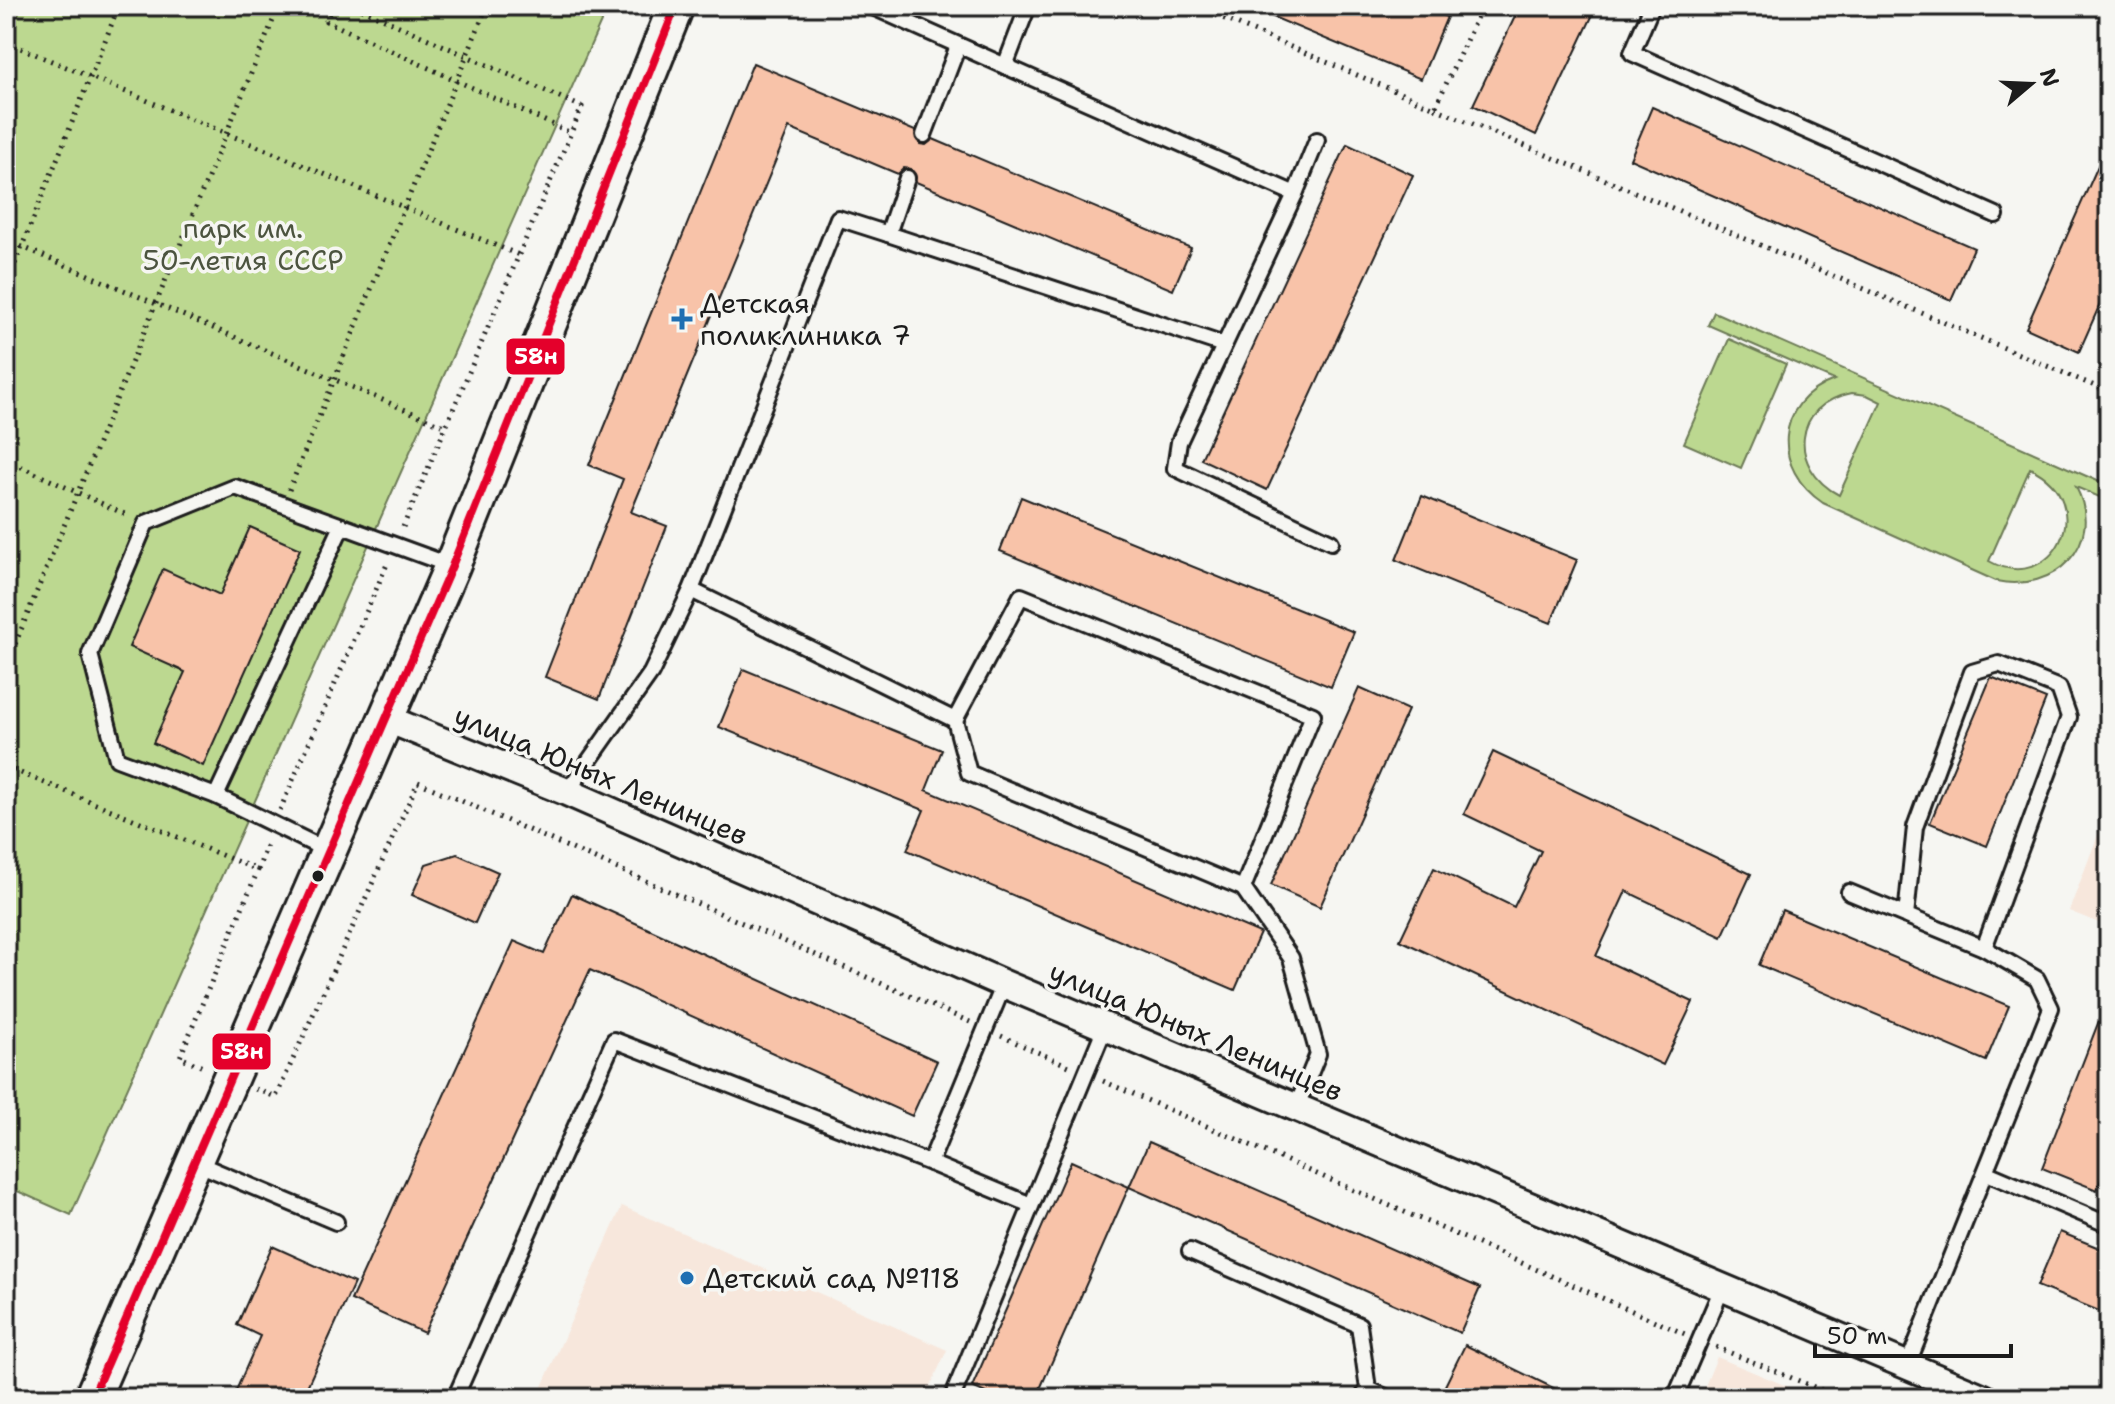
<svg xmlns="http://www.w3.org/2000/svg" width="2115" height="1404" font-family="'Shantell Sans',sans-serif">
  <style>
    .built { fill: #f7e7dc }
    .green { fill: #bcd890; stroke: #6c7a56; stroke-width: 2; fill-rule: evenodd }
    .building { fill: #f8c3a9; stroke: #1c1c1c; stroke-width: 2 }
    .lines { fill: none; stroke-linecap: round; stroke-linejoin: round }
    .service-casing { stroke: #1c1c1c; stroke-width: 20 }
    .minor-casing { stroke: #1c1c1c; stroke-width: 32 }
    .tertiary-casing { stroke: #1c1c1c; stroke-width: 40 }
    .path { stroke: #1c1c1c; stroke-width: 5; stroke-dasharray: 2 6; stroke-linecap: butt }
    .service { stroke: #f6f6f2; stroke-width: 14 }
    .minor { stroke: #f6f6f2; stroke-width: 26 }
    .tertiary { stroke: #f6f6f2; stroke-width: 34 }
    .bus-1-casing { stroke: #f6f6f2; stroke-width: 14 }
    .bus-1 { stroke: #e4002b; stroke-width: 8 }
    .poi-dot { fill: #1f6fb2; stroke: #f6f6f2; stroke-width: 3 }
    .bus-dot { fill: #1c1c1c; stroke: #f6f6f2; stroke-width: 3 }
    .labels { text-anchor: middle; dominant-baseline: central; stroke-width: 7; stroke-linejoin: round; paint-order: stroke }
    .park-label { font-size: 28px; fill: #4c543f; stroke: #f6f6f2 }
    .poi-label { font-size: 28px; fill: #1c1c1c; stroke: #f6f6f2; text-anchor: start }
    .street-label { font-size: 28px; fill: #1c1c1c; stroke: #f6f6f2 }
    .line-badge { stroke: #f6f6f2; stroke-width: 3 }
    .badge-label { font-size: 22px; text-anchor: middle; font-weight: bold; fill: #fff }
  </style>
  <rect width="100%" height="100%" fill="#f6f6f2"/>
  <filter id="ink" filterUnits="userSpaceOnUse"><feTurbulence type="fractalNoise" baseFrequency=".0125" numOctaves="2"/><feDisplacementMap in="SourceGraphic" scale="16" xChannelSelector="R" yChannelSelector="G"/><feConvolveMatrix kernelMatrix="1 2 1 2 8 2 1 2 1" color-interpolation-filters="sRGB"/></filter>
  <g filter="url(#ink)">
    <g class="built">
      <path d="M2109 806V927L2069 911Z"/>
      <path d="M622 1206 947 1350 925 1398H537Z"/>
      <path d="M1717 1357 1815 1398H1700Z"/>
    </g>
    <g class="green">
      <path d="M6 6H608L71 1215 6 1186Z"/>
      <path d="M1714 312 2109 486V501L2076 487C2106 544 2054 594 1996 581L1823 503C1772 469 1774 402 1834 380L1708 325ZM1852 393 1867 395 1881 402 1839 495C1788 468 1792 404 1852 393ZM2030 468C2102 503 2052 597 1989 561Z"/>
      <path d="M1729 339 1786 364 1741 468 1684 443Z"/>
    </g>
    <g class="building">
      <path d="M1247 6H1420L1447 17 1421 79Z"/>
      <path d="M1520 6H1597L1536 135 1473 105Z"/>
      <path d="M753 63 915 131 920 144 926 145 933 139 1191 248 1173 290 916 182 911 169 904 168 898 174 789 128 631 512 667 526 599 699 545 677 623 479 589 465Z"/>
      <path d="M1652 107 1974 248 1951 300 1630 159Z"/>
      <path d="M2109 141V284L2079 352 2026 328Z"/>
      <path d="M1347 144 1413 175 1267 490 1201 459Z"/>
      <path d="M1422 496 1577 560 1551 623 1396 560Z"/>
      <path d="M1021 497 1354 632 1331 687 1000 551Z"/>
      <path d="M250 527 300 549 203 766 153 743 185 672 129 647 163 569 220 595Z"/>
      <path d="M743 669 942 750 926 790 1260 933 1235 990 907 850 924 810 719 727Z"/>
      <path d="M1991 677 2046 699 1987 846 1930 823Z"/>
      <path d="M1359 688 1408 710 1320 907 1271 885Z"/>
      <path d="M1493 752 1751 874 1722 937 1626 891 1596 956 1693 1002 1663 1065 1400 940 1434 868 1514 907 1541 851 1464 814Z"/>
      <path d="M457 854 498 872 475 923 412 895 426 864Z"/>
      <path d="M572 894 937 1061 912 1116 590 970 424 1333 351 1300 514 941 544 954Z"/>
      <path d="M1782 910 2009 1006 1986 1061 1759 965Z"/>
      <path d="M2107 1000 2109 1158 2097 1190 2042 1168Z"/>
      <path d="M1149 1142 1480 1288 1460 1333 1129 1187Z"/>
      <path d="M1071 1161 1129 1187 1036 1398H997L972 1387Z"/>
      <path d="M2060 1232 2109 1252V1315L2037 1286Z"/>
      <path d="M272 1246 354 1283 302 1398H246L235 1393 260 1336 237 1325Z"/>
      <path d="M1465 1345 1574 1398H1439Z"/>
    </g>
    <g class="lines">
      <g class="service-casing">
        <g id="service">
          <path d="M871 6 1005 66 1028 6"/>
          <path d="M1652 6 1632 53 1996 215"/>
          <path d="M1005 66 1295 194 1179 442 1175 468 1331 542"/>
          <path d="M924 135 958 46"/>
          <path d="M1295 194 1317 140"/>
          <path d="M888 234 1224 345"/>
          <path d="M691 590 838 218 888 234 907 178"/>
          <path d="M955 720 969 773 1243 888"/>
          <path d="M567 792 651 673 691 590 955 720 1021 596 1313 715 1243 888 1291 958 1318 1054 1296 1108"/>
          <path d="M216 796 341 528"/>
          <path d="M328 851 216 796 117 759 90 654 146 523 235 487 452 566"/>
          <path d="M1849 892 1984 948 2069 717 2059 688 1999 664 1972 672 1915 827 1906 916"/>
          <path d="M194 1162 336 1222"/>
          <path d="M930 1163 1031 1205"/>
          <path d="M1987 1173 2109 1225"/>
          <path d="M1190 1251 1359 1325 1368 1389"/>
          <path d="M1907 1366 2051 1008 2037 979 1984 948"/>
          <path d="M455 1398 614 1040 930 1163 1004 984"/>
          <path d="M952 1398 1105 1027"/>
          <path d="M1362 1398 1368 1389 1388 1398"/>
          <path d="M1675 1398 1723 1286"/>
        </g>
      </g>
      <g class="minor-casing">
        <path id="minor" d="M385 718 567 792 1004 984 1984 1398"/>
      </g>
      <g class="tertiary-casing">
        <path id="tertiary" d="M92 1398 452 566 676 6"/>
      </g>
      <g class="path">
        <path d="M333 6 326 21 571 133"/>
        <path d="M354 6 582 107 403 527"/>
        <path d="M1194 6 1435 108 1482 6"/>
        <path d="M6 42 519 255"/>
        <path d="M1435 108 2109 392"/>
        <path d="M6 240 446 427"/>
        <path d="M6 286 119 6"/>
        <path d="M6 460 129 516"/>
        <path d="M289 490 487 6"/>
        <path d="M6 666 279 6"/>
        <path d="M6 767 258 870 180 1057 205 1068"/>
        <path d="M280 810 388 562"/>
        <path d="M258 870 268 841"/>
        <path d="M1001 1036 1069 1066"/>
        <path d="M1103 1081 1685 1334"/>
        <path d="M255 1089 276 1097 418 782 970 1022"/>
        <path d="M1716 1347 1841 1398"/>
      </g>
      <use href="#service" class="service"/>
      <use href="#minor" class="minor"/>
      <use href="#tertiary" class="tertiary"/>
      <g class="bus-1-casing">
        <path id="bus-1" d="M92 1398 452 566 676 6"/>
      </g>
      <use href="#bus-1" class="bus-1"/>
    </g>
  </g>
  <g class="poi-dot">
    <path d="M678 307h8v8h8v8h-8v8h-8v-8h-8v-8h8z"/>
    <circle cx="687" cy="1278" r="8"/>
  </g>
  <circle class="bus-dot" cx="318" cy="876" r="7"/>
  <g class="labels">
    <g class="park-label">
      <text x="243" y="228">парк им.<tspan x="243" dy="32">50-летия СССР</tspan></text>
    </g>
    <g class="poi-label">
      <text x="700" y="303">Детская<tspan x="700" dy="32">поликлиника 7</tspan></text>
      <text x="703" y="1278">Детский сад №118</text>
    </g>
    <g class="street-label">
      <text transform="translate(601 775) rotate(23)">улица Юных Ленинцев</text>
      <text transform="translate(1196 1031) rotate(23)">улица Юных Ленинцев</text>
    </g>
  </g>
  <g class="line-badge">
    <rect x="505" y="337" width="61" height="39" rx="8" fill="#e4002b"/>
    <rect x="211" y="1032" width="61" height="39" rx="8" fill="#e4002b"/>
  </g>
  <g class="badge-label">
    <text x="536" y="364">58н</text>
    <text x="242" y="1059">58н</text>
  </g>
  <rect width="2115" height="1404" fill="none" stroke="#f6f6f2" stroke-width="32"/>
  <rect x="16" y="16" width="2083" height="1372" fill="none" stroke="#1c1c1c" stroke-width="3" filter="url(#ink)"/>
  <g transform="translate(2031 84) rotate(71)" stroke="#f6f6f2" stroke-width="6" paint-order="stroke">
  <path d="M0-6L14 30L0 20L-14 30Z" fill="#1c1c1c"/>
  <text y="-12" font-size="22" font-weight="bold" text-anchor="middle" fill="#1c1c1c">N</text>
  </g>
  <path d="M1815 1344v12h196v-12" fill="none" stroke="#1c1c1c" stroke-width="4"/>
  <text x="1827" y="1344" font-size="24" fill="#1c1c1c" stroke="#f6f6f2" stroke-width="6" paint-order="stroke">50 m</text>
</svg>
